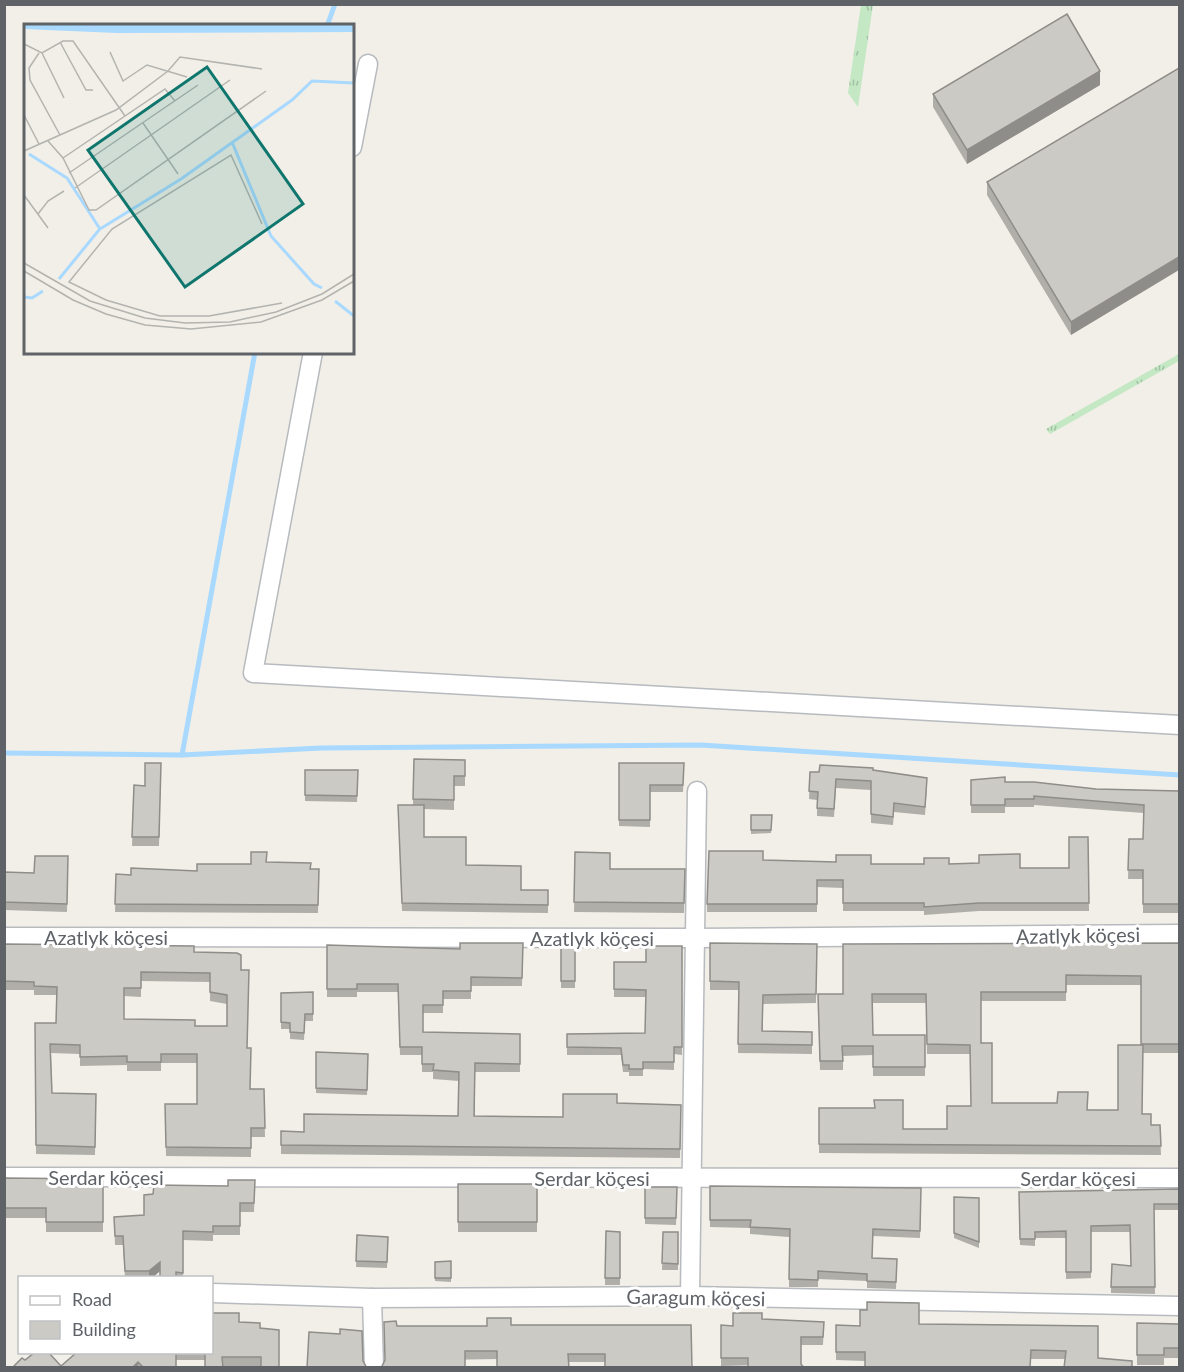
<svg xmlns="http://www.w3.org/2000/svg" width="1184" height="1372" font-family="Lato,sans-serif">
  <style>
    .grass { fill: url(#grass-tufts) }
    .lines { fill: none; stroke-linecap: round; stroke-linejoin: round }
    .stream { stroke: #a9d9ff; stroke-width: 5 }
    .minor-casing { stroke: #b7babe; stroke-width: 21 }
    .minor { stroke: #fff; stroke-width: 18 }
    .wall { fill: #afaea9; fill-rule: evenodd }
    .shaded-wall { fill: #8f8d89 }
    .building { fill: #cccac4; stroke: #8f8d89; stroke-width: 1.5; fill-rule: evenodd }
    .labels { text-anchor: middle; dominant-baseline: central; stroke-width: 6; stroke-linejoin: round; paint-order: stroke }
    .street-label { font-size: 20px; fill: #5f6368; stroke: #fff }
    .inset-river { fill: none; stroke: #a9d9ff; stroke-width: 3 }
    .inset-road { fill: none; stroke: #b3b3b0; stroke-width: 1.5 }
    .view { fill: #0f766e; fill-opacity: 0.15; stroke: #0f766e; stroke-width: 3 }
    .inset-edge { fill: none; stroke: #5f6368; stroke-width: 3 }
  </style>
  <defs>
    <pattern id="grass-tufts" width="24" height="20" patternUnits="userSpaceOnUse" patternTransform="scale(1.5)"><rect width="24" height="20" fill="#c4e8c4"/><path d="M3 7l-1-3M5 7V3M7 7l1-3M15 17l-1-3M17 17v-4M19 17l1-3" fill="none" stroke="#a2c0a3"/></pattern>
  </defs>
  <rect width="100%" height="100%" fill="#f1efe7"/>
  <g class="grass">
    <path d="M861 5H873L858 107 848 93Z"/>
    <path d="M1179 354V361L1050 434 1046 429Z"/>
  </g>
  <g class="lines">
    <g class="stream">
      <path d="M327 26 335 4"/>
      <path d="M4 753 182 755 321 748 701 745 1180 775"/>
      <path d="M182 755 255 352"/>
    </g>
    <g class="minor-casing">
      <g id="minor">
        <path d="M352 147 368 64"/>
        <path d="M313 352 253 673 1180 725"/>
        <path d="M4 937 695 938 1180 934"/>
        <path d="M4 1177 1180 1178"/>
        <path d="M212 1293 372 1298 690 1296 1180 1306"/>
        <path d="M690 1296 697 791"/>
        <path d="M372 1298 374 1368"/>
      </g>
    </g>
    <use href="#minor" class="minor"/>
  </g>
  <g class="wall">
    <path d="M1179 68 1071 335 987 195V182Z"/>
    <path d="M1100 85 967 164 933 107V94Z"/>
    <path d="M414 759 465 760V786H454V810L424 809V837L466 865 521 890H548V913L402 911 398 805H413Z"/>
    <path d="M161 763 159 846H132L134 785 145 786Z"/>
    <path d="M619 763H684L683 792H650V827L619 826Z"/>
    <path d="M305 770H358L357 802 305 801Z"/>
    <path d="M873 770 927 786 925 815 894 812 893 825 871 823V790L836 788 834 817 817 816V800L809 799 810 772Z"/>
    <path d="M971 780 1096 789 1179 791V913H1143V879H1128L1129 839H1143L1144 813 1034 805V807H1005V813H971Z"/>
    <path d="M751 815H772L771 833 751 834Z"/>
    <path d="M1088 837 1089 911H979L924 915V911H843V888L817 887V912H707V904L763 860 871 864H949L1020 868H1069Z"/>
    <path d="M575 852 610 869H685L684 913 574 912Z"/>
    <path d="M68 856 67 912 4 910V872L34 873Z"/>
    <path d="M267 862 310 869H319L318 913 115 912 116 874 131 875 197 871Z"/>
    <path d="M523 943 522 986H471V999H443V1013H423V1032L520 1034V1072H475V1116L563 1117 617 1103 681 1105 680 1158 281 1154V1131L304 1132 458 1116 459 1081 433 1079V1072H422V1055H400L398 992H357V997H327V945L460 949Z"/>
    <path d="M710 943 817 944 816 1003 763 1004V1031L812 1032V1054L738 1053 739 990H710Z"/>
    <path d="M1179 943V1053H1143L1142 1114 1151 1125H1160L1161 1155 819 1153V1108L903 1129H947L971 1106 970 1054H927L926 1003H872L873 1035H925V1076H873V1055L843 1056V1070H820L818 994H843ZM1066 985H1141V1045L1118 1110H1088L1057 1103H992L981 1043V1001H1066Z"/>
    <path d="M4 944 194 952 241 970 250 1089H264L265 1137H251V1157L166 1156 165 1104H197V1063H161V1071H127V1065L80 1066V1054L51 1053 52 1093 96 1094 95 1155 36 1154 35 1023H56V995H34V990H4ZM141 981 210 982V1001L227 1004V1026H195L124 1019V996L141 997Z"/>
    <rect x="561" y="946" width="14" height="42"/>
    <path d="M682 946V1055L674 1054V1070L643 1069V1076H629V1072H623L621 1055H567V1034L645 1033 646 997H614V962H646Z"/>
    <path d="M313 992V1021H305L304 1040 290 1039V1029H281V993Z"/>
    <path d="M316 1052 368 1054 367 1095 316 1093Z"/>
    <path d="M4 1178 103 1179V1232H46V1218H4Z"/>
    <path d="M255 1180 254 1212H240V1235H213V1241L183 1240V1278H160V1271L152 1278H125L123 1245H115L114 1217 144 1216 228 1186Z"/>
    <rect x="458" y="1184" width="79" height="48"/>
    <path d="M710 1186 921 1188 920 1238 873 1236 872 1258 897 1259 896 1289 867 1288V1281L818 1279V1287H789V1237L750 1234V1228L710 1227Z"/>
    <path d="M645 1187H677L676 1225 645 1224Z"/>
    <path d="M1179 1189V1210H1154L1155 1294 1111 1293V1287L1131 1266 1130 1232H1091V1278L1066 1279V1238H1035V1246L1020 1245 1019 1192Z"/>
    <path d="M954 1197 979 1198V1248L954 1238Z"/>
    <path d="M606 1231 620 1232V1285H605Z"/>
    <path d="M663 1232H678V1270H662Z"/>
    <path d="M357 1235 388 1237 387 1268 356 1267Z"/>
    <path d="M451 1261V1282L435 1281V1262Z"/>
    <path d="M762 1319 824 1322 823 1345H801V1364L721 1366V1325L733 1326Z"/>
    <path d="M239 1322 260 1323 261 1366H222L205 1360H176V1368H12L25 1360 61 1366 76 1353H212Z"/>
    <path d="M1137 1323 1179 1324V1358H1164V1365H1137Z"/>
    <path d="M919 1324 1098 1326V1358L1065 1359H1031L865 1361 836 1360V1325L860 1326Z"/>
    <path d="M511 1325 692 1368 605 1362H568L497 1359 385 1361 397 1326H487Z"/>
  </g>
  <g class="shaded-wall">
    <path d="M1100 71V85L967 164V150Z"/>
    <path d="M1179 257V270L1071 335V322Z"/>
    <path d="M160 1262V1271L152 1278H149V1271Z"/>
    <path d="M138 1362V1368H132Z"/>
  </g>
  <g class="building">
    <path d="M1067 14 1100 71 967 150 933 94Z"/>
    <path d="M1179 68V257L1071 322 987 182Z"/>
    <path d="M414 759 465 760V776H454V800L413 799Z"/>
    <path d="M145 763H161L159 837H132L134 785 145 786Z"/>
    <path d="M619 763H684L683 785H650V820H619Z"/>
    <path d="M820 765 873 768V770L927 778 925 807 894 803 893 817 871 814V781L836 779 834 809 817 808 818 792 809 791 810 772H819Z"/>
    <path d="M305 770H358L357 796 305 795Z"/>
    <path d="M1005 777V782H1034L1096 789 1179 791V904H1143V870H1128L1129 839H1143L1144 805 1034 796V799H1005V805H971V780Z"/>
    <path d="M398 805H424V837H466V865L521 866V890H548V905L402 903Z"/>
    <path d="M751 815H772L771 830H751Z"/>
    <path d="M1069 837H1088L1089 903H979L924 907V903H843V880H817V904H707L709 851H763V860L836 862V855H871V864H924V858H949V864L979 863V855L1020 854V868H1069Z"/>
    <path d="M251 852H267L266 862 311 863 310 869H319L318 905 115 904 116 874 131 875V868L197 871V864H251Z"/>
    <path d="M575 852 610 853V869H685L684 903 574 902Z"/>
    <path d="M35 856H68L67 904 4 902V872L34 873Z"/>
    <path d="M460 943H523L522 978 471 977V991H443V1005H423V1032L520 1034V1064L475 1063 474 1116 563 1117V1094H617V1103L681 1105 680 1149 281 1145V1131L304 1132V1114L458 1116 459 1072 433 1070 434 1064H422V1047H400L398 984H357V989H327V945L460 949Z"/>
    <path d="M710 943 817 944 816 994 763 995 762 1031 812 1032V1045L738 1044 739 982 710 981Z"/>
    <path d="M1179 943V1044H1141V976L1066 975V992H981V1043H992V1103H1057L1058 1092H1088L1087 1110H1118V1045H1143L1142 1114H1151V1125H1160L1161 1146 819 1144V1108H875L874 1100H903V1129H947V1106H971L970 1045 927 1044 926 994H872L873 1035H925V1067H873V1046H842L843 1061H820L818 994H843V944Z"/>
    <path d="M4 944 194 946V952L237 953 241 955V970H249L247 1048H251L250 1089H264L265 1128H251V1148L166 1147 165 1104H197V1054H161V1062H127V1056L80 1057V1045L50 1044 52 1093 96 1094 95 1147 36 1145 35 1023H56L57 987 34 986V982L4 981ZM141 972 210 973V992L227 995V1026H195V1020L124 1019V988H141Z"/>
    <rect x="561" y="946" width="14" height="35"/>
    <path d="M646 946H682V1047H674V1062H643V1069H629V1065H623L621 1048 567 1047V1034L645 1033 646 990 614 989V962H646Z"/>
    <path d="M313 992V1014H305L304 1033 290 1032V1023L281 1022V993Z"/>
    <path d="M316 1052 368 1054 367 1090 316 1088Z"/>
    <path d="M4 1178 103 1179V1222H46V1208H4Z"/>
    <path d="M228 1180H255L254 1203H240V1226H213V1232L183 1231V1273L176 1272V1278H160V1262L149 1271H125L123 1236H115L114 1217 144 1215V1195L153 1194 154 1185 228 1186Z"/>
    <rect x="458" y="1184" width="79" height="38"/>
    <path d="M710 1186 921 1188 920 1231 873 1229 872 1258 897 1259 896 1282 867 1281V1274L818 1271V1280L789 1279 790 1229 750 1227 751 1220H710Z"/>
    <path d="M645 1187H677L676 1218H645Z"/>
    <path d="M1179 1189V1204H1154L1155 1287H1111L1112 1264 1131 1266 1130 1225 1091 1226V1272H1066V1231L1035 1232V1239H1020L1019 1192Z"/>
    <path d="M954 1197 979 1198V1242L954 1233Z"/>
    <path d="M606 1231 620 1232V1278H605Z"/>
    <path d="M663 1232H678V1264L662 1263Z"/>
    <path d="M357 1235 388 1237 387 1262 356 1261Z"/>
    <path d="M451 1261V1278H435V1262Z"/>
    <path d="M867 1302 919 1303V1324L1098 1326V1358L1132 1361V1368H1064L1066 1351 1031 1350 1030 1368H865V1352H836V1325L860 1326V1310H867Z"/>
    <path d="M212 1313H239V1322L260 1323V1328L279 1330V1368H261V1357H222L223 1368H205V1353H212Z"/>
    <path d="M733 1313H762V1319L824 1322 823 1337H801V1364L804 1368H748V1358H721V1325L733 1326Z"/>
    <path d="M487 1318H511V1325H691L692 1368H605V1354H568L569 1368H497V1351H465V1368H381L385 1360 384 1322 396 1321 397 1326H487Z"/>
    <path d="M1137 1323 1179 1324V1348H1164V1355H1137Z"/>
    <path d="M340 1329 362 1331 363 1361 367 1368H307L309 1332 340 1334Z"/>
    <path d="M34 1353H49L61 1366 76 1353H176V1368H142L143 1367 138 1362 132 1368H12L22 1358 25 1360Z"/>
  </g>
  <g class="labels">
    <g class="street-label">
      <text transform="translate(1078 935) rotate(-1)">Azatlyk köçesi</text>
      <text x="106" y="937">Azatlyk köçesi</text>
      <text x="592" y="938">Azatlyk köçesi</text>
      <text x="106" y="1177">Serdar köçesi</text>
      <text x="592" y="1178">Serdar köçesi</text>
      <text x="1078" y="1178">Serdar köçesi</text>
      <text transform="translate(696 1297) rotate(1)">Garagum köçesi</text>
    </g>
  </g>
  <g transform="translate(24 24)">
    <rect width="330" height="330" fill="#f1efe7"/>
    <path d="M0 0H330V8L93 9 0 5Z" fill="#a9d9ff"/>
    <path class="inset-river" d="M208 118 247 212 290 260 298 264M5 130 43 154 76 205 157 155 268 76 288 57 330 59M35 255 75 206M0 273 8 274 19 267M311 277 330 292"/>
    <path class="inset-road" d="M36 18 62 66H69M0 20 18 29 39 17H49L101 92M86 28 99 57 123 41 163 53M15 29 5 44 6 56 36 111M18 29 40 74M0 91 15 120M119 99 154 150M24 117 39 134 65 186H72L242 67M0 127 92 86 144 47 156 33 238 45M39 134 141 65 151 77M45 149 174 61M51 164 206 56M0 171 24 204M14 190 24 177 40 167M238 200 207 131 88 205 45 258 82 276 136 292H185L258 279M0 239 66 277 121 294 161 299 206 298 252 288 298 270 330 250M0 247 49 276 82 290 121 301 167 305 237 298 298 276 330 257"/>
    <path class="view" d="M183 43 279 180 161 263 64 126Z"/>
    <rect width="330" height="330" class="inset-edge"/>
  </g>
  <rect width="1184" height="1372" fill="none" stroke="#5f6368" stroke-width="12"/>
  <rect x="18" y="1276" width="195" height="78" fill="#ffffff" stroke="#bfc1c3" stroke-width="1.5"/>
  <rect x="30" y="1296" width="30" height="9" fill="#ffffff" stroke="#bfc1c3" stroke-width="1.5"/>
  <text x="72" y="1306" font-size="18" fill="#5f6368">Road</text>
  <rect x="30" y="1321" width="30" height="18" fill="#cccac4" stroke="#bfc1c3" stroke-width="1.5"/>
  <text x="72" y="1336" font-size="18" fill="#5f6368">Building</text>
</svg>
